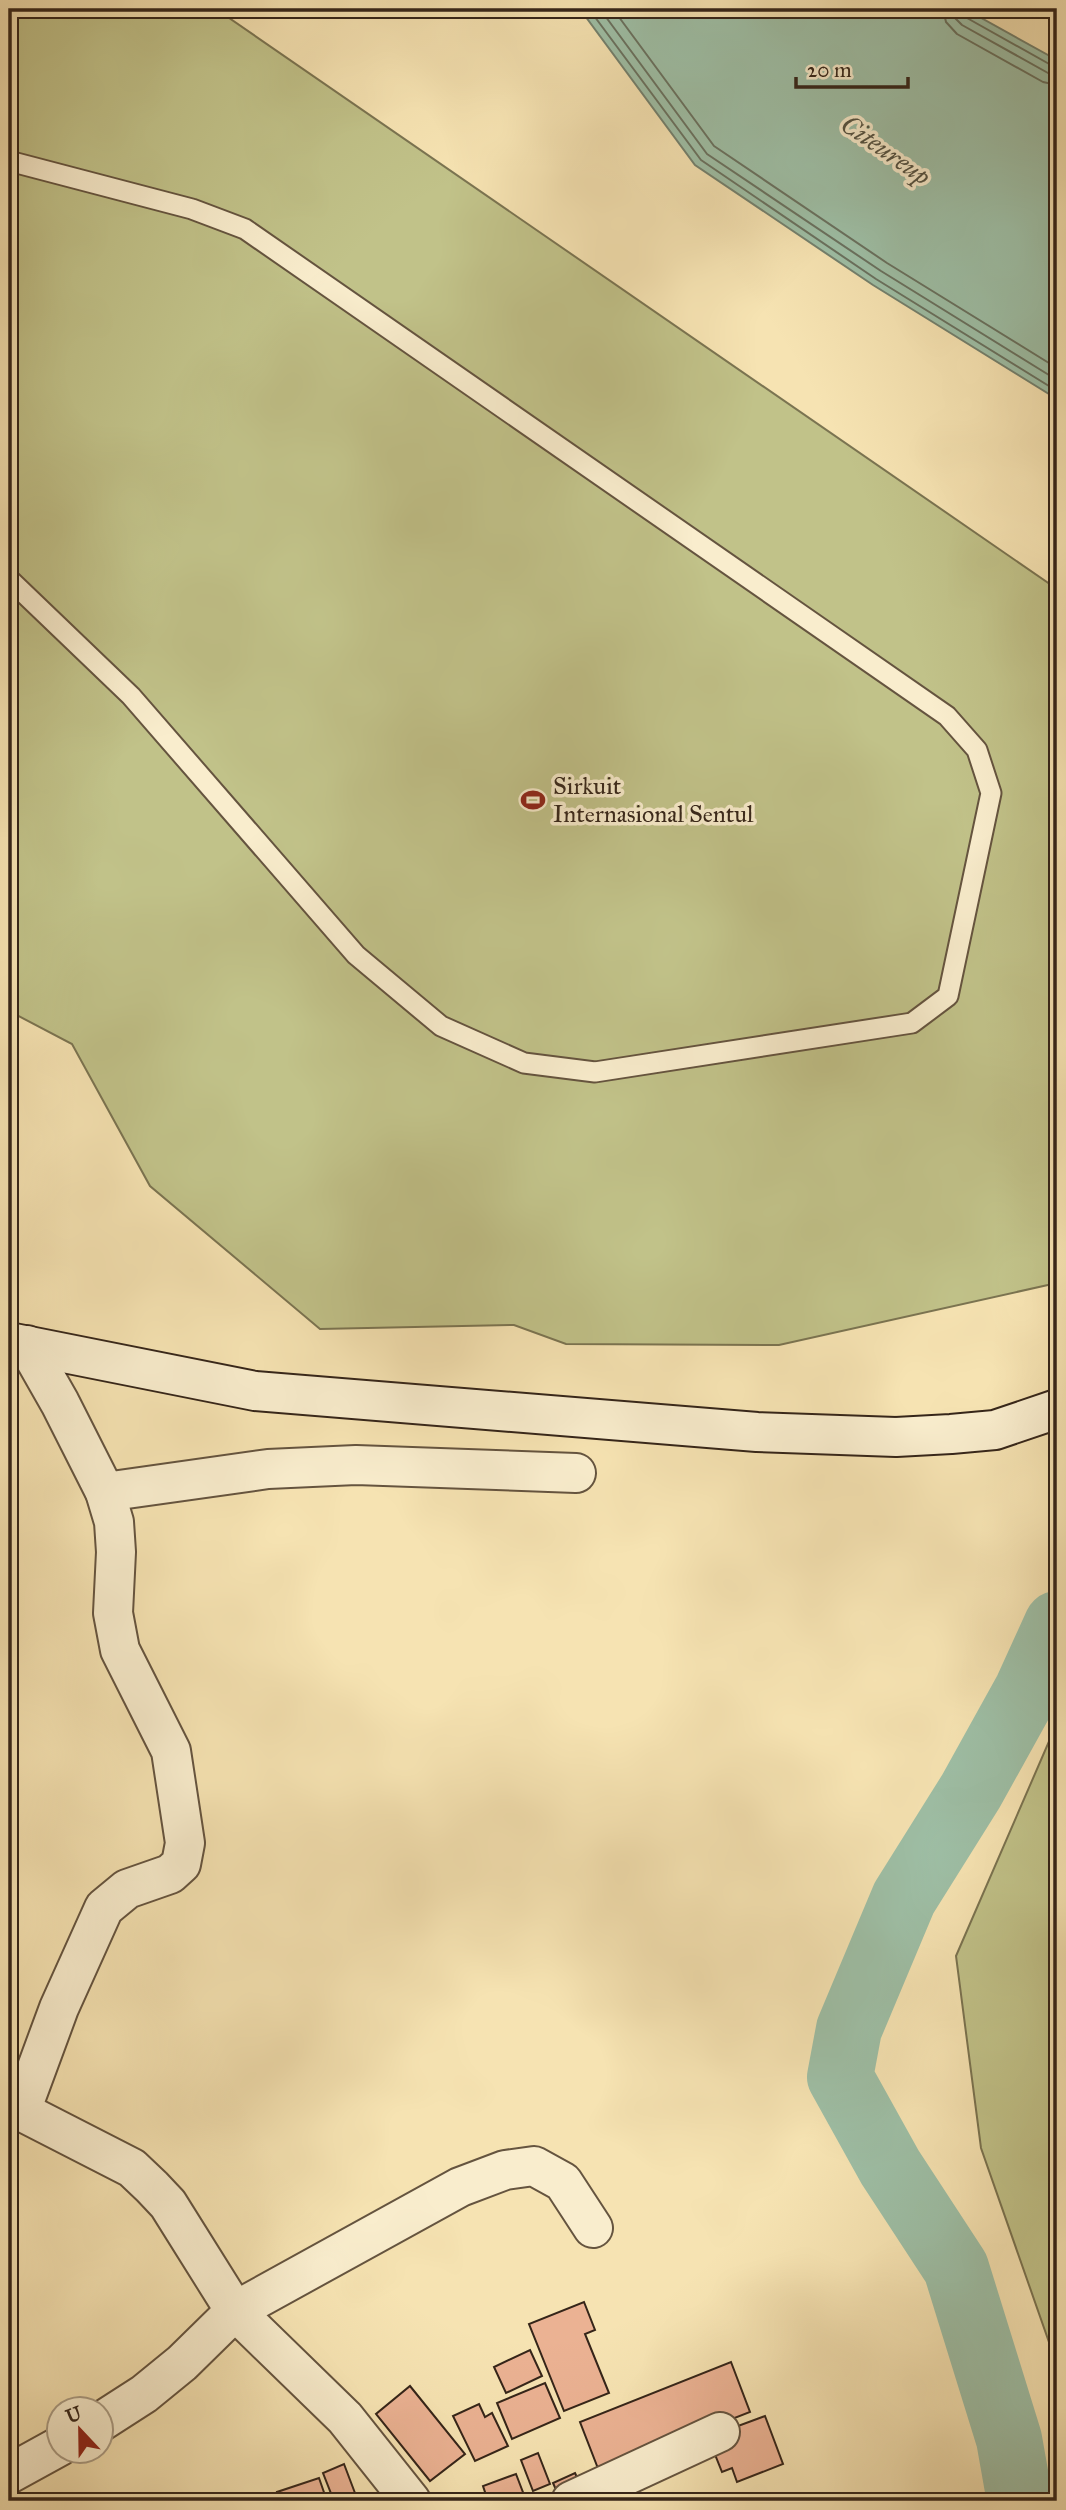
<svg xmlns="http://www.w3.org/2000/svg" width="1066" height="2510" font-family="'IM FELL Great Primer',serif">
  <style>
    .green { fill: #c1c289; stroke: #7b7451; stroke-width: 2 }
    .water { fill: #9ebfa6; stroke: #74816e; stroke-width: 2 }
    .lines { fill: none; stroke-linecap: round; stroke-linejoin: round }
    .shore { stroke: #6a7260; stroke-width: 2 }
    .river { stroke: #9ebfa6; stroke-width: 66 }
    .building { fill: #ebb293; stroke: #352519; stroke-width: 2 }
    .lane-casing { stroke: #65543f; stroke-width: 23 }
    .street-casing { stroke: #65543f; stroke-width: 42 }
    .secondary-casing { stroke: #352519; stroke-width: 42 }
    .lane { stroke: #f9edcd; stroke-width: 19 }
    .street { stroke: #f9edcd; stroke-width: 38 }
    .secondary { stroke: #f9edcd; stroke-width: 38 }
    .labels { text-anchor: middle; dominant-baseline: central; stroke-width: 7; stroke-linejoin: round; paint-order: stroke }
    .poi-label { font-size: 24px; fill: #352519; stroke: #f9edcd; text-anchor: start }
    .water-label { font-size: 26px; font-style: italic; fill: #545343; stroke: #f9edcd }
  </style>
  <rect width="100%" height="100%" fill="#f6e3b2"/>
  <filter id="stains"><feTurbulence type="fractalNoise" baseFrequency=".00286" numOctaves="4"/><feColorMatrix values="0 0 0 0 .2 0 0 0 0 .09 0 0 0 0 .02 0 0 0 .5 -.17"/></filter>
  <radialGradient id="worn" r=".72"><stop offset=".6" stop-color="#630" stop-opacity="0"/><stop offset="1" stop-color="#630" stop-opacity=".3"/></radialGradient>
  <g class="green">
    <path d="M9 9H216L1057 589V1283L779 1345 566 1344 514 1325 320 1329 150 1186 72 1044 9 1011Z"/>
    <path d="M1057 1723V2365L981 2148 956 1956Z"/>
  </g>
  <path class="water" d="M580 9H965L1057 60V399L873 285 695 165Z"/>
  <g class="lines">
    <g class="shore">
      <path d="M589 9 701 160 876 279 1057 391"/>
      <path d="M600 9 707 154 881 271 1057 380"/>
      <path d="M613 9 714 146 887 263 1057 368"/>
      <path d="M943 9 946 22 957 34 1043 82 1057 85"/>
      <path d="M954 9 955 18 962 25 1048 73 1057 75"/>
      <path d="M963 9 967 18 1051 65 1057 66"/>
    </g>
    <path class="river" d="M1020 2501 1009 2439 956 2268 890 2167 840 2077 849 2029 904 1898 971 1791 1027 1690 1057 1624"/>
  </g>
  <g class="building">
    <path d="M584 2302 595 2330 585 2334 609 2393 564 2411 529 2324Z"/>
    <path d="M530 2350 542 2376 506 2393 494 2367Z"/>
    <path d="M731 2362 750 2412 599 2471 580 2422Z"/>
    <path d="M545 2383 560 2418 512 2439 497 2403Z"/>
    <path d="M410 2386 465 2454 430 2481 376 2414Z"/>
    <path d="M479 2404 485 2417 492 2413 508 2446 475 2461 453 2416Z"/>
    <path d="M765 2416 783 2464 737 2482 732 2468 722 2472 712 2447 719 2433Z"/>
    <path d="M538 2453 550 2484 533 2491 521 2460Z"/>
    <path d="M344 2464 358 2501H334L323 2473Z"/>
    <path d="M575 2473 584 2493 561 2501 553 2483Z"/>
    <path d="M516 2474 524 2495 507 2501H488L483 2486Z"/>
    <path d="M319 2478 327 2501H280L277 2492Z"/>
  </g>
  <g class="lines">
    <g class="lane-casing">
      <path id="lane" d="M9 161 192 209 245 229 947 716 977 750 991 793 948 996 912 1023 595 1072 524 1063 441 1026 356 955 131 696 9 579"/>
    </g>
    <g class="street-casing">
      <g id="street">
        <path d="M105 1492 268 1469 356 1465 576 1473"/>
        <path d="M9 2105 132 2168 152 2187 168 2204 235 2311 345 2418 411 2501"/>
        <path d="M21 2111 59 2008 104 1908 127 1889 170 1874 181 1864 185 1843 171 1751 120 1650 113 1613 116 1552 114 1522 105 1492 60 1403 27 1345"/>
        <path d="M102 2421 144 2394 182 2363 235 2311 460 2187 505 2170 534 2166 563 2182 593 2228"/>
        <path d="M9 2474 60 2446"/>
        <path d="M571 2501 720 2432"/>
      </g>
    </g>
    <g class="secondary-casing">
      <path id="secondary" d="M9 1342 255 1391 757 1432 896 1437 951 1434 995 1430 1057 1409"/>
    </g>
    <use href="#lane" class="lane"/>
    <use href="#street" class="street"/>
    <use href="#secondary" class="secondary"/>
  </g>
  <defs>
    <g id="stadium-bare" transform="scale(1.89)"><path d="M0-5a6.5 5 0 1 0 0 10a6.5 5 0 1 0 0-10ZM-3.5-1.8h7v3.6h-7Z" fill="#8f2418" stroke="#f9edcd" stroke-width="2.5" paint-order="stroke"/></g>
  </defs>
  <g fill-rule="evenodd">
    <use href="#stadium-bare" x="533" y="800"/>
  </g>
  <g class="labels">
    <g class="poi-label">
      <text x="553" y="786">Sirkuit<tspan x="553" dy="28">Internasional Sentul</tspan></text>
    </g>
    <g class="water-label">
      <text transform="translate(886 150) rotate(35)">Citeureup</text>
    </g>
  </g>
  <rect width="1066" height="2510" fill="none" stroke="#f6e3b2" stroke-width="35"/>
  <rect x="10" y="10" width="1045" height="2489" fill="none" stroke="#352519" stroke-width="3.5"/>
  <rect x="18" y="18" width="1031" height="2475" fill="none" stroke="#352519" stroke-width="2"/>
  <g transform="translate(80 2430) rotate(338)"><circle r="33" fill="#f9edcd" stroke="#ab9d85" stroke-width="2"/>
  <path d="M0-5L12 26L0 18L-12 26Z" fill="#8f2418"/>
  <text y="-10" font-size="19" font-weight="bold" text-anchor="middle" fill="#352519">U</text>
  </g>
  <path d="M796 77v10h112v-10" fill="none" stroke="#352519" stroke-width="3.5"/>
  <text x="807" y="77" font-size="21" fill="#352519" stroke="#f9edcd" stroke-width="5" paint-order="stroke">20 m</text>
  <rect width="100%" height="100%" filter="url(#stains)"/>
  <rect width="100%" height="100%" fill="url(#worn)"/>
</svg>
